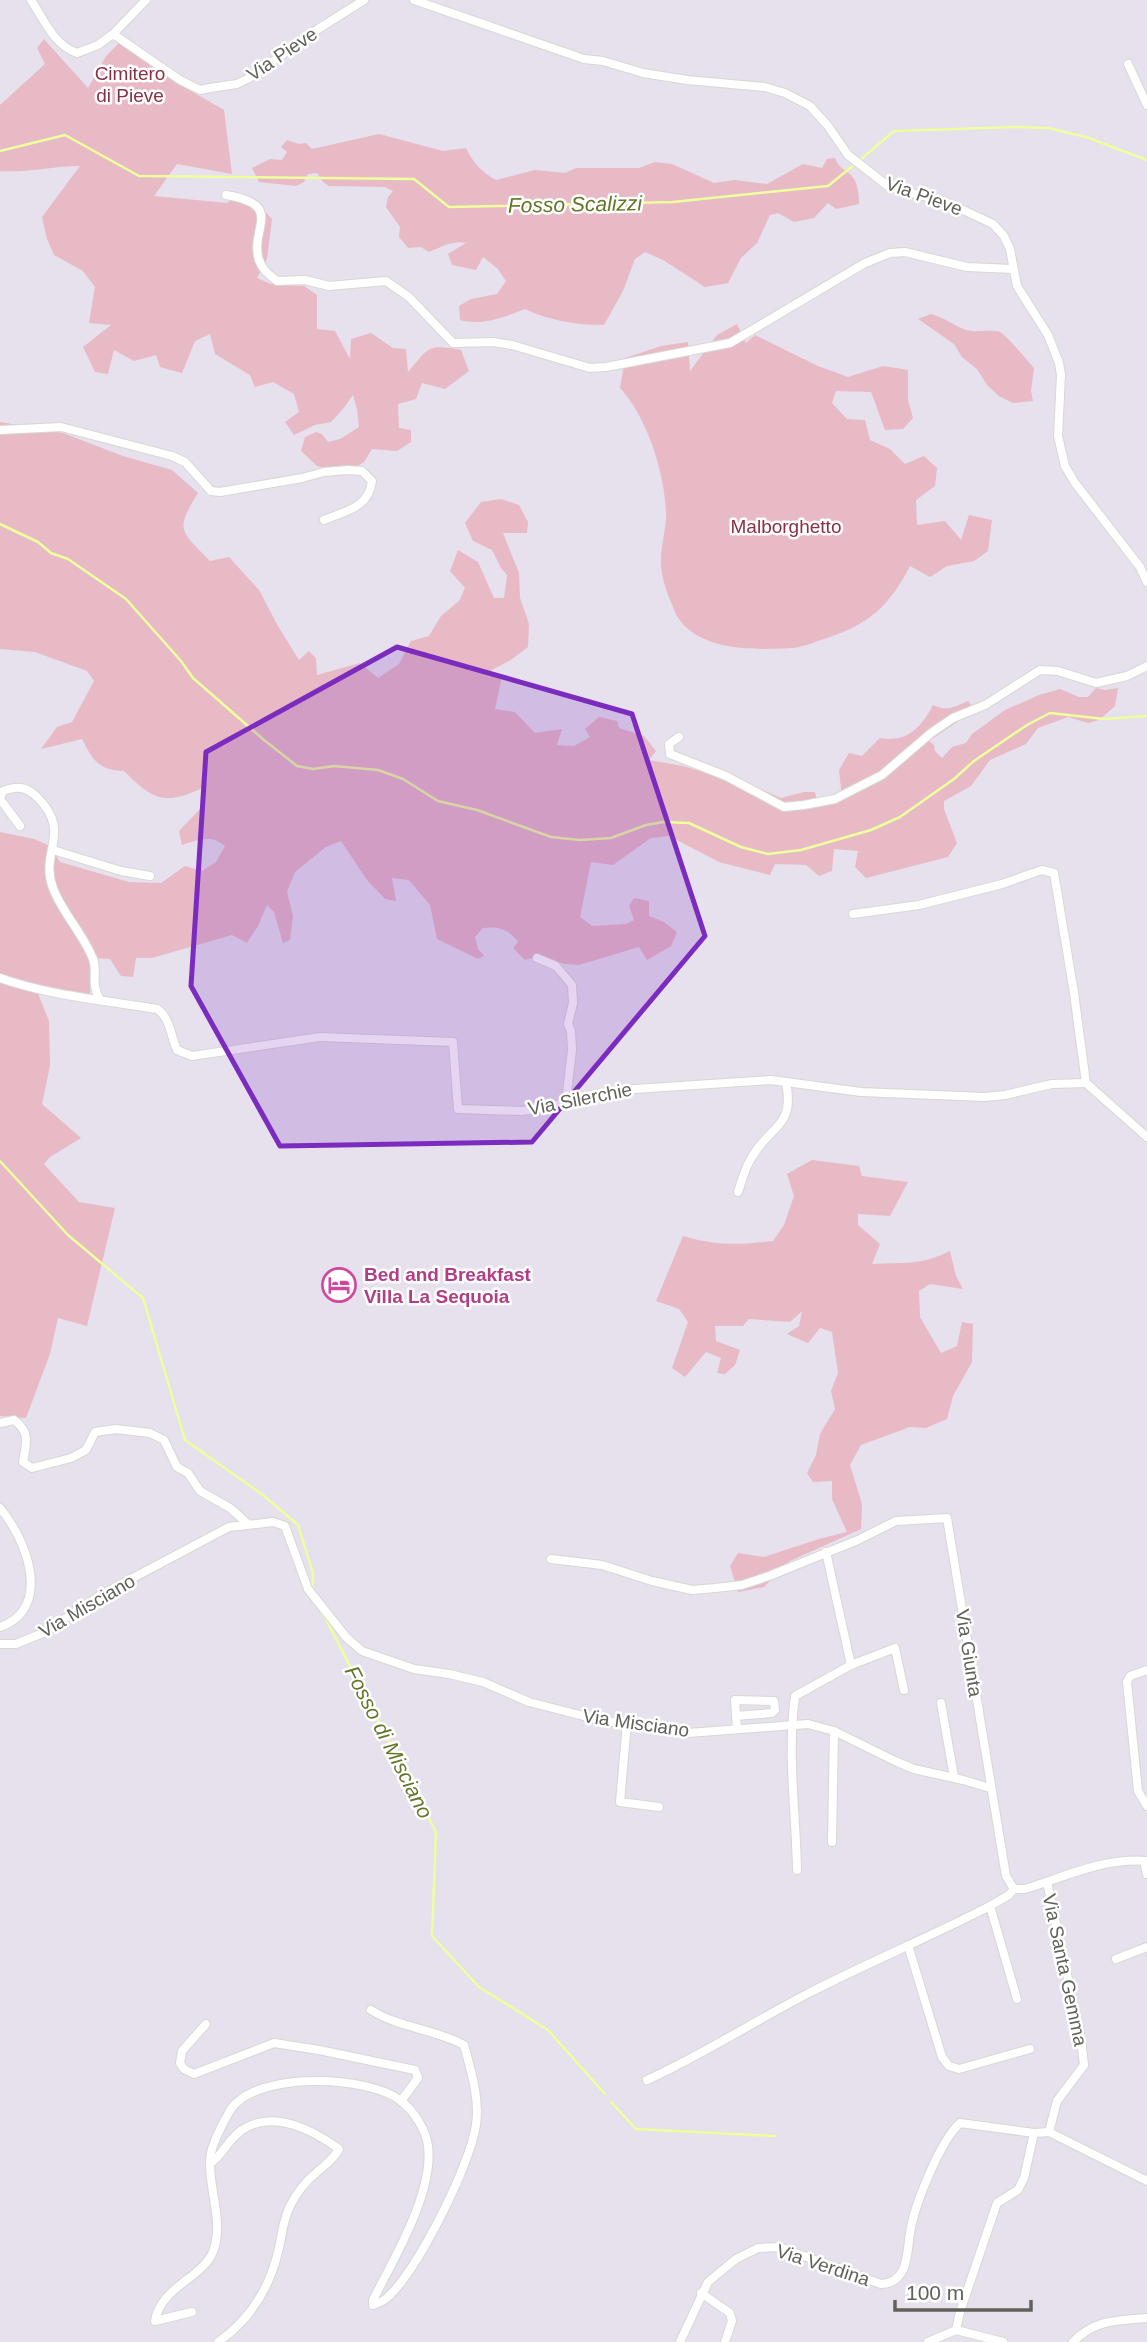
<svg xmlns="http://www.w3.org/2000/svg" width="1147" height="2342" font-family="Arial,sans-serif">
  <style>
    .green { fill: #e7bac6 }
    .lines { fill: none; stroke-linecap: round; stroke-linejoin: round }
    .stream { stroke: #eeff9e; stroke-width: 2.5 }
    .minor-casing { stroke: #d6d9d1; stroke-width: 10 }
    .minor { stroke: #fff; stroke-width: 8 }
    .marked { fill: #7b2cbf; fill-opacity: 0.2; stroke: #7b2cbf; stroke-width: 5; stroke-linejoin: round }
    .labels { text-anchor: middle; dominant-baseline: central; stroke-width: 5; stroke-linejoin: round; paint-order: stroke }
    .street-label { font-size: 19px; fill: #5f6259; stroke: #fff }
    .park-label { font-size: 19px; fill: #8a3043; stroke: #fff }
    .hotel-label { font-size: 19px; font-weight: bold; fill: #b23c85; stroke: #fff; text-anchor: start }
    .water-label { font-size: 21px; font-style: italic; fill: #627628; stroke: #fff }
  </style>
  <rect width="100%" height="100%" fill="#e7e0ed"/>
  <g class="green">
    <path d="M44 39 88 88 106 56 120 42 179 84 224 110 232 174 177 164 154 196 227 203 238 195 258 204 272 219 267 259 257 278 271 284 304 286 317 295V329L335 331 350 359 351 339 371 333 393 348 406 349 408 372C430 347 427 344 461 350L469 371 445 389 422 383 416 399 398 404 399 428 411 430V442L397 451 372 449 364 462 344 474 317 466 301 451 305 437 316 432 322 434 328 442 340 439 359 427 357 409 353 395 343 409 331 422 315 425 294 435 285 422 299 412 294 394 273 382 255 387 250 375 215 354 210 334 195 341 182 373 160 367 156 355 134 361 114 350 108 374 95 372 83 347 111 325 89 323 95 287 83 271 54 255 47 239 42 217 80 166C53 166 27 173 0 171V105L45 64 37 48Z"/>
    <path d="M379 134 443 151 466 148C473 163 482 172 496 180L535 170 565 173 576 168H639L655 162 672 164 714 183 735 180 767 184 803 164 822 168 827 159 835 158C839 169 844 168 851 175 858 182 859 195 859 204L836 209 828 203 814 218 794 222 778 213 770 215 757 243 741 258 728 283 705 287 663 260 645 252 635 259 623 291 604 325C576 325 550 321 525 309 504 317 483 326 460 320L459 306 471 299 497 294 506 281 498 269 483 257 476 270 452 265 448 254 466 243C452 240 442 247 429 252L421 247 408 248 399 237 400 227 386 207 388 197 393 191 385 187 329 186 323 182 317 173 308 174 304 182 296 186 259 182 252 168 270 159 282 160 287 152 281 147 287 140 299 144 306 143 312 149Z"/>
    <path d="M931 314C946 318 954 326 966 330 977 333 989 329 1000 332 1006 335 1028 361 1034 368L1031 391 1033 401 1013 403 999 396 987 385 977 369 962 357 954 344 918 319Z"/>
    <path d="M737 324 746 343 755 335 818 366 848 377 883 366 908 370V400L913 418 903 429 885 430 871 392 836 391 832 403 847 419 865 420 870 440 890 449 905 464 924 456 937 468 935 486 916 500 917 525 945 521 961 540 969 515 992 520 988 551 974 561 947 566 930 577 910 566C889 607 868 625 824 639 814 642 804 647 793 648 758 650 702 652 679 619 675 614 673 606 670 600 666 589 661 575 661 564 660 546 667 528 666 511 664 471 647 417 620 388L625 358 661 346 688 342 690 371 717 335Z"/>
    <path d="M0 422 63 433 123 456 172 470 198 493C174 531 181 531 210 561L229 557 259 590 278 626 299 660 309 651 316 658 317 675 360 663 378 678 399 664 411 641 429 636 441 616 459 601 465 588 450 571 458 550 478 562 494 598H504L507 575 501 568 492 550 473 541 465 523 481 502 501 499 519 505 528 522 527 533H503L519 573 520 598 529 624 528 647 511 660 490 671 502 676 495 709 515 712 535 733 562 729 557 745 574 746 590 737 585 729 599 717 617 721 619 728 644 736 656 751 649 760 683 766 758 788 781 798 804 792H815L818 806 842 798 839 770 849 753 862 756 880 738C907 743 921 728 933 705 947 712 954 707 968 701L975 710 929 741 934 745 935 751 942 758 952 747 966 743 972 734 1005 710 1039 695 1060 689 1079 697H1088L1096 688 1105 690 1118 688 1115 706 1099 720 1088 723 1068 717 1038 728 1026 744 990 760 971 786 944 801V809L957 843 948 857 866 878 855 867 858 851 834 849 832 871 819 876 806 865 775 864 770 875 719 862 669 836 651 838 613 865 591 862 580 917 592 926 626 924 634 920 629 906 634 898 649 901V916L664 922 677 932 671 946 647 960 639 947 579 965 564 964 541 955 525 960 513 948 518 942C509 929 498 926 483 928L475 937 478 949 484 956 478 959 437 939 430 905 409 880 392 878 396 901 385 899 367 880 341 841 326 847 295 872 287 892 293 916 290 940 283 943 274 912 267 905 258 926 247 943 232 935 152 958H136L133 977 121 976 110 959 91 958 90 994 37 991 49 1021 50 1066 42 1104 81 1138 50 1157 44 1164 79 1202 115 1208 87 1326 58 1318 50 1354 26 1418 0 1416V832L34 839 50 846 60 862 129 882 161 883 185 866 202 871 216 862 225 846C210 834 199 840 182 845L179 831 201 808 205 787C165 805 155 802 124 771 99 770 93 761 82 739L41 749 57 727 72 722 94 681 87 671 35 652 0 649Z"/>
    <path d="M812 1160 859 1166 862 1176 908 1182 890 1216 858 1214V1225L880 1244 872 1264C904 1262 920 1266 950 1251L956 1276 963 1289 930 1284 919 1291 920 1317 941 1353 957 1346 962 1322 973 1324 972 1362 953 1396 947 1419 926 1428 910 1427 861 1445 850 1465 862 1504 861 1529 790 1561 764 1587 738 1592 730 1566 738 1553 764 1557 819 1539 847 1532 832 1499V1481L813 1482 807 1473 816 1455 820 1434 835 1409 831 1391 838 1373 832 1332 820 1328 808 1343 787 1334 799 1326 802 1311 790 1322 749 1319 743 1326H715L716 1341 740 1350 735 1365 725 1374 717 1373 721 1358 706 1352 685 1377 672 1368 688 1322 679 1309 656 1301 683 1236C718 1246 737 1245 773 1241L784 1225 794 1196 787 1174Z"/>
  </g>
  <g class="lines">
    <g class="stream">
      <path d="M0 151 65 135 139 176 414 179 449 207 673 202 828 186 855 164"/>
      <path d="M860 160 894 131 1016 127 1048 128 1086 137 1147 160"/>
      <path d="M0 524 38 542 51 553 68 559 126 599 181 661 193 678 264 740 297 766 313 769 334 766 378 770 403 779 438 801 477 810 551 837 580 840 611 838 646 825 663 822 689 823 741 847 768 854 801 850 871 830 900 817 954 779 974 761 1027 725 1050 713 1104 719 1147 716"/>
      <path d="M0 1161 68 1235 143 1298 185 1440 263 1495 298 1525 313 1573 312 1591"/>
      <path d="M322 1612 436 1832 432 1936 479 1987 548 2030 605 2094"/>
      <path d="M611 2102 636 2129 775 2136"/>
    </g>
    <g class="minor-casing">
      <g id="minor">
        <path d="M31 0C45 21 53 44 77 53L98 45 113 34 180 80 200 90 210 88 237 84 251 77 318 29 364 0"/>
        <path d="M414 0 584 59 603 61 643 73 687 80 765 87 785 93 810 106 828 126 848 155 889 187 946 202 993 224 1004 236 1010 249 1017 286 1048 335 1059 363 1061 375 1058 436 1065 466 1075 483 1140 567 1147 582"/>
        <path d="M113 34 146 0"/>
        <path d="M1128 64 1147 105"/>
        <path d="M226 195C286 205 249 228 259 260 262 270 270 275 277 281L305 280 329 286 386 281 409 297 453 343 493 342 512 345 590 368 606 367 730 343 865 263 890 253 905 252 967 267 1013 269"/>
        <path d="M0 430 61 427 172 456 185 462 211 491 220 492 302 478 324 472 348 470 362 471 372 481C369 508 345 511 324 520"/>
        <path d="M679 737 669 744 670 754 726 776 784 807 804 805 835 799 882 775 931 733 953 718 985 705 1040 670 1058 671 1096 683 1127 676 1147 666"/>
        <path d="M0 798 3 791C17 786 26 786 37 797 73 832 39 852 53 888 62 913 83 933 93 959 98 974 90 982 100 1000"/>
        <path d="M0 799 20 826"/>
        <path d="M53 850 121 871 150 876"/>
        <path d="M853 914 919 905 1002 884 1042 870 1054 873 1074 993 1086 1083"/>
        <path d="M537 958 556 966 572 985 573 1003 568 1024 571 1031 572 1050 566 1101"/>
        <path d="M0 978C51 996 104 1000 157 1009 170 1017 171 1037 177 1050L192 1056 320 1037 453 1042 458 1109 522 1111 553 1107 571 1099 619 1090 771 1080 861 1092 985 1097 1005 1095 1052 1084 1086 1083"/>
        <path d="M1086 1083 1147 1137"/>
        <path d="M738 1192C742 1181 745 1167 752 1157 771 1124 795 1128 786 1082"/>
        <path d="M0 1423 14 1420C31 1432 26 1445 23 1462L32 1468 71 1458 86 1450 95 1432 116 1429 150 1433 164 1440 177 1467 188 1473 200 1491 230 1508 248 1524"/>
        <path d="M0 1508C27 1540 53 1608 0 1627"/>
        <path d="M826 1552 851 1665"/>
        <path d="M551 1559 602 1565 652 1581 692 1590 715 1588 742 1585 769 1576 858 1540 896 1521 947 1518 1006 1876 1014 1889"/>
        <path d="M0 1644H16L45 1632 99 1596 229 1527 273 1522 285 1526 308 1589 346 1637 362 1651 414 1669 449 1674 483 1682 529 1702 599 1720 688 1733 808 1724 834 1731 895 1761 914 1769 963 1780 990 1788"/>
        <path d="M1147 1670 1130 1676 1127 1682 1138 1791 1147 1806"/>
        <path d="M941 1703 954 1777"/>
        <path d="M736 1716 772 1713 775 1710 774 1701 735 1700 737 1729"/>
        <path d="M627 1723 620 1802 659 1807"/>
        <path d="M832 1842 834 1731"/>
        <path d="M1144 1861 1147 1874"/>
        <path d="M797 1870C796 1812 787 1754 795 1696L851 1665 895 1648 904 1690"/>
        <path d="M1047 1882 1081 2039 1084 2065 1057 2101 1049 2132"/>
        <path d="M990 1906 1017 1999"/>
        <path d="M908 1945 942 2057 949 2066 959 2069 1030 2049"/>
        <path d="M1116 1959 1147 1947"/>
        <path d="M206 2024 182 2051 180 2063 184 2069 194 2074 274 2043 319 2050 415 2070 418 2078 401 2101"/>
        <path d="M647 2080C702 2055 753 2022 807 1994 867 1963 930 1937 990 1906L1009 1895 1014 1889H1025C1064 1877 1106 1857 1147 1861"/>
        <path d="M212 2162C224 2153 229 2138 242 2130 273 2109 313 2130 339 2149 333 2160 326 2164 317 2172 306 2181 296 2194 290 2206 283 2220 282 2234 279 2248 270 2288 251 2319 218 2342"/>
        <path d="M701 2293 730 2313 732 2321 725 2342"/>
        <path d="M192 2312 155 2321C161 2285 205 2278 214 2249 224 2218 206 2183 211 2153 214 2139 224 2121 231 2109 257 2071 368 2075 401 2101 414 2111 426 2130 428 2146 434 2193 393 2260 373 2300V2305C378 2303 384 2301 388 2297 418 2269 470 2166 476 2125 480 2098 471 2071 464 2045 435 2029 399 2028 371 2010"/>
        <path d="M956 2330 960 2312 997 2203 1018 2190 1024 2178 1034 2133"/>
        <path d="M680 2342 708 2282 736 2259 758 2248 779 2247 881 2284C890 2284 898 2279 903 2270 908 2259 908 2245 910 2233 914 2206 940 2141 960 2123L1034 2133 1049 2132 1147 2181"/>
        <path d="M928 2342 956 2330 1003 2342"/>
        <path d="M1073 2342C1095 2319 1117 2321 1147 2318"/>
      </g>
    </g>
    <use href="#minor" class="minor"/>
  </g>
  <path class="marked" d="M397 647 632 714 705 936 532 1142 280 1146 191 986 206 752Z"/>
  <defs>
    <g id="hotel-ring" transform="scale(1.75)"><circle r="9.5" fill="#fff" stroke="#d1479c" stroke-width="1.5"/><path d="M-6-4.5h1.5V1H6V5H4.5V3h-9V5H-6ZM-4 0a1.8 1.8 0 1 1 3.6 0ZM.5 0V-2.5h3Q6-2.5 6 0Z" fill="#d1479c"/></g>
  </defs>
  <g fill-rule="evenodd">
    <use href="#hotel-ring" x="339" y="1285"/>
  </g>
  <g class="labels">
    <g class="street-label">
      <text transform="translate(282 54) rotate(-34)">Via Pieve</text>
      <text transform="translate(924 196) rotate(20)">Via Pieve</text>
      <text transform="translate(580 1099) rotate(-11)">Via Silerchie</text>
      <text transform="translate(87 1606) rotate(-30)">Via Misciano</text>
      <text transform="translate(969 1653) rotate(81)">Via Giunta</text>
      <text transform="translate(636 1723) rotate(8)">Via Misciano</text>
      <text transform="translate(1065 1970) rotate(78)">Via Santa Gemma</text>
      <text transform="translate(823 2265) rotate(18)">Via Verdina</text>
    </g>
    <g class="park-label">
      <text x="130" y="73">Cimitero<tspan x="130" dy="22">di Pieve</tspan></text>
      <text x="786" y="526">Malborghetto</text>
    </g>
    <g class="hotel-label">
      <text x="364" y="1274">Bed and Breakfast<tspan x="364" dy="22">Villa La Sequoia</tspan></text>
    </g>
    <g class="water-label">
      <text transform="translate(575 204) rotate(-1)">Fosso Scalizzi</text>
      <text transform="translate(389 1742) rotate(63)">Fosso di Misciano</text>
    </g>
  </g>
  <path d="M895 2300v10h136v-10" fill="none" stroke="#5f6259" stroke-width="3.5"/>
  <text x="906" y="2300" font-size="21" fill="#5f6259" stroke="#ffffff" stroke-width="5" paint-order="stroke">100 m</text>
</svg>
